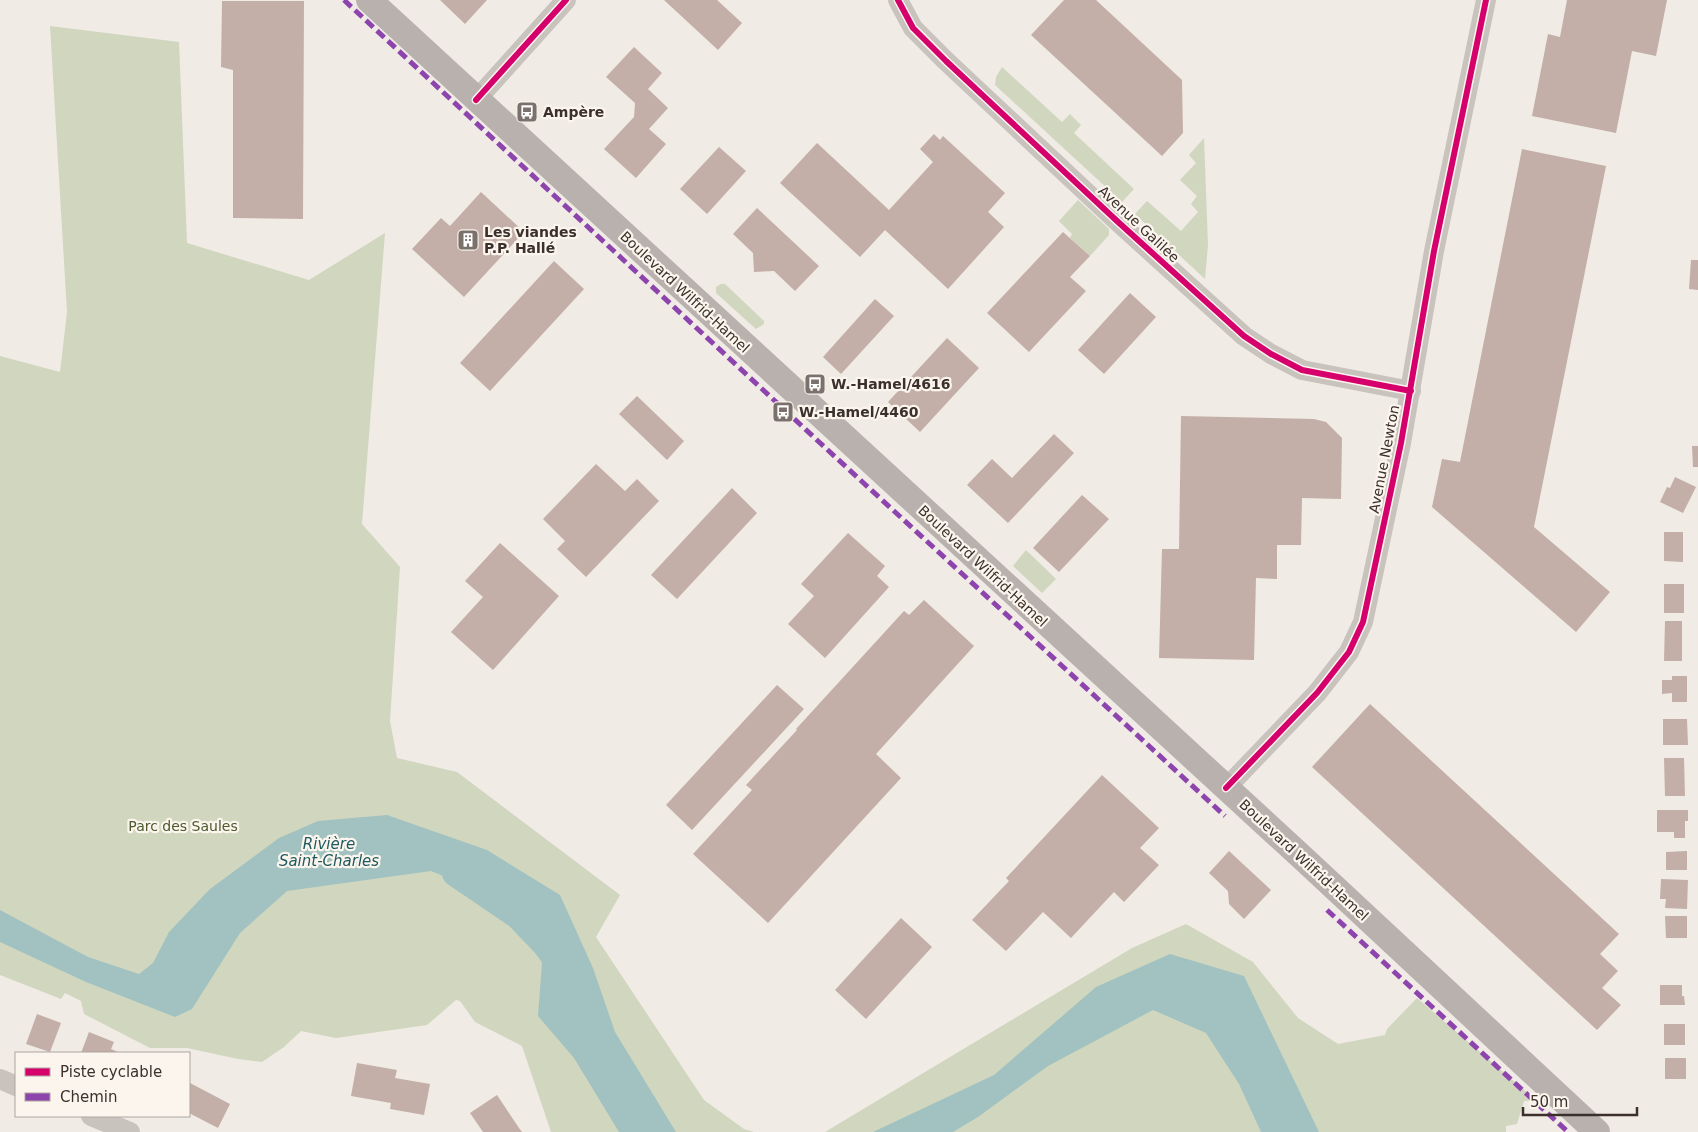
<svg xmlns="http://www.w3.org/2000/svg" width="1698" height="1132" font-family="'DejaVu Sans',sans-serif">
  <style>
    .green { fill: #d1d6bf }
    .water { fill: #a1c2c1 }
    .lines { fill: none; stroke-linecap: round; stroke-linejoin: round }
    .river { stroke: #a1c2c1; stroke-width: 28 }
    .building { fill: #c3afa7 }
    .minor { stroke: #c9c3be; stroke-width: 20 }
    .major { stroke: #b8b1ad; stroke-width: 26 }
    .quiet { stroke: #8e44ad; stroke-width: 5; stroke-dasharray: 10 5; stroke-linecap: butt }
    .cycleway-casing { stroke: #fbf5ee; stroke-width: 9 }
    .cycleway { stroke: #d6006c; stroke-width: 6 }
    .labels { text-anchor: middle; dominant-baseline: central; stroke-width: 4.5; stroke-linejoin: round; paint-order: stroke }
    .poi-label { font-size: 14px; font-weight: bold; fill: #3b302b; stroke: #fbf5ee; text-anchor: start }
    .street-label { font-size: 14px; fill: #3b302b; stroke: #fbf5ee }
    .park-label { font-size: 14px; fill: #4a5a2e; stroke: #fbf5ee }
    .water-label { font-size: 15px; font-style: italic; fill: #1f5a5e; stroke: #fbf5ee }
  </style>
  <rect width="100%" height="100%" fill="#f0ebe5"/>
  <g class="green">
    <path d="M50 26 179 42 187 243 309 280 385 233 362 524 400 567 390 721 397 758 457 772 620 895 596 937 704 1100 744 1129 754 1132H551L522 1046 475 1022 460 1001 456 1000 427 1025 336 1038 301 1031 284 1047 262 1062 238 1059 187 1048H150L84 1014 81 1001 65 993 61 999 0 975V356L60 372 67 312Z"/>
    <path d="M1002 67 1062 122 1070 114 1081 125 1074 133 1134 189 1122 202 995 85 996 77Z"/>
    <path d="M1204 138 1208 245 1205 279 1135 214 1147 201 1181 231 1198 212 1191 204 1197 196 1180 180 1196 163 1189 155Z"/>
    <path d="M1078 200 1109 229V235L1090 256 1070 238 1072 234 1059 221Z"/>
    <path d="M721 284H725L764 321V324L756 329 716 293V287Z"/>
    <path d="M1026 550 1056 579 1042 593 1013 566Z"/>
    <path d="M1186 924 1253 962 1298 1018 1338 1044 1385 1035 1387 1029 1417 998 1536 1100 1524 1101 1517 1124 1506 1126V1132H825L1132 948Z"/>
  </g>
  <g class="water">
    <path d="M387 815 487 850 560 895 593 968 615 1032 676 1132H619L574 1058 538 1016 544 936 497 898 431 871 287 891 240 933 192 1009 175 1017 86 982 0 942V910L88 957 139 974 153 963 169 932 210 889 279 838 318 821Z"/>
    <path d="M1170 954 1244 976 1319 1132H1261L1239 1084 1206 1033 1153 1010 1048 1066 978 1117 953 1132H873L994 1075 1096 987Z"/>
  </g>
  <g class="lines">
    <path class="river" d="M456 873 518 915 545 943 567 972"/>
  </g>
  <g class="building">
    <path d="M440 0H487L465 24Z"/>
    <path d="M664 0H717L742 23 718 50Z"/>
    <path d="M1064 0H1096L1182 80 1183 133 1162 156 1031 35Z"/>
    <path d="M1567 0H1667L1656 56 1632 51 1616 133 1532 116 1548 34 1560 37Z"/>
    <path d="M222 1H304L303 219 233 218V70L221 67Z"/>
    <path d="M634 47 662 73 648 89 668 108 649 129 666 144 636 178 604 149 634 117 635 103 606 77Z"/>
    <path d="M934 134 940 140 943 136 1005 193 988 212 1004 227 948 289 885 230 860 257 780 183 817 143 889 210 933 162 920 149Z"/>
    <path d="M719 147 746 171 707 214 680 189Z"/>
    <path d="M1522 149 1606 166 1534 527 1610 592 1576 632 1432 507 1442 459 1460 462Z"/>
    <path d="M481 192 524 232 464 297 412 249 441 218 450 226Z"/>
    <path d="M757 208 819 266 795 291 774 271 754 272 753 253 733 234Z"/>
    <path d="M1063 232 1090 256 1070 277 1086 291 1029 352 987 313Z"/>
    <path d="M1691 260H1698V290L1689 289Z"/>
    <path d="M554 261 584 289 490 391 460 363Z"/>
    <path d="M1130 293 1156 317 1104 374 1078 350Z"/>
    <path d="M875 299 894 316 841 374 823 357Z"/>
    <path d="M947 338 979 368 920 432 888 402Z"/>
    <path d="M637 396 684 441 667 460 619 414Z"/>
    <path d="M1181 416 1314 419 1326 422 1342 438 1341 499 1302 498 1301 545H1277V579L1256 578 1254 660 1159 658 1162 549H1179Z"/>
    <path d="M1054 434 1074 453 1008 523 967 485 992 459 1012 478Z"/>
    <path d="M1692 446H1698V467H1693Z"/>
    <path d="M596 464 625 491 637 479 659 501 586 577 557 549 565 541 543 519Z"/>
    <path d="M1675 477 1696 487 1683 513 1660 502 1667 487 1670 488Z"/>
    <path d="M732 488 757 513 677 599 651 575Z"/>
    <path d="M1082 495 1109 519 1059 572 1033 548Z"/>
    <path d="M1664 532H1683V562L1664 561Z"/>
    <path d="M848 533 885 566 877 576 889 587 825 658 788 624 814 596 801 584Z"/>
    <path d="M500 543 559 596 493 670 451 632 483 597 465 581Z"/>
    <rect x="1664" y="584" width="20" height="29"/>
    <path d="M924 600 974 646 876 754 901 778 768 923 693 854 752 790 746 785 797 730 796 729 904 611 909 615Z"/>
    <path d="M1665 621H1682V661H1664Z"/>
    <path d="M1672 676H1687V702H1672V693L1662 694V680H1672Z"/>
    <path d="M777 685 804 709 692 830 666 805Z"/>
    <path d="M1370 704 1619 934 1600 954 1618 971 1602 988 1621 1005 1597 1030 1312 767Z"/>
    <path d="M1663 719H1687L1688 745H1663Z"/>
    <path d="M1664 758H1684L1685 796H1665Z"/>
    <path d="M1102 775 1159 828 1140 848 1159 865 1124 902 1114 892 1071 938 1043 912 1006 951 972 920 1009 881 1006 878Z"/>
    <path d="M1657 810H1688V821H1685V838H1674V832H1657Z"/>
    <path d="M1229 851 1271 890 1244 919 1229 904 1228 891 1209 873Z"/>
    <path d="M1687 851V870H1666V852Z"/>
    <path d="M1661 879 1688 880 1687 909 1665 908 1666 899H1660Z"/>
    <path d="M1665 916H1687V938H1666Z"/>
    <path d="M901 918 932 947 866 1019 835 990Z"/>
    <path d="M1660 985H1682V996H1684L1685 1005H1660Z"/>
    <path d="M37 1014 61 1023 50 1052 26 1044Z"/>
    <rect x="1664" y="1024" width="21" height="21"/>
    <path d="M89 1032 114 1042 111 1049 120 1053H81Z"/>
    <rect x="1665" y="1058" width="21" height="21"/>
    <path d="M357 1063 397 1070 395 1078 430 1084 424 1115 390 1109 391 1103 351 1096Z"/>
    <path d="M190 1083 230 1104 218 1128 189 1113Z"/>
    <path d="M497 1095 519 1128 522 1132H483L470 1113Z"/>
  </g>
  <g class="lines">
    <g class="minor">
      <path d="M898 0 913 28 946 61 1117 221 1244 336 1271 354 1302 370 1411 391"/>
      <path d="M476 100 566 0"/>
      <path d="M1226 788 1317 693 1349 652 1363 622 1401 443 1434 251 1486 0"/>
      <path d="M0 1079 16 1086"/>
      <path d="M91 1116 130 1132"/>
    </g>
    <path class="major" d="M369 0 1306 861 1597 1132"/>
    <g class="quiet">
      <path d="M344 0 818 441 1225 816"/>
      <path d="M1327 910 1568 1132"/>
    </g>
    <g class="cycleway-casing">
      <g id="cycleway">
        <path d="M898 0 913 28 946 61 1117 221 1244 336 1271 354 1302 370 1411 391"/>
        <path d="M476 100 566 0"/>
        <path d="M1226 788 1317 693 1349 652 1363 622 1401 443 1434 251 1486 0"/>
      </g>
    </g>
    <use href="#cycleway" class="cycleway"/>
  </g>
  <defs>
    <g id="bus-square" transform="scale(1.125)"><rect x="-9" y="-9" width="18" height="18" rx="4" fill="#7a716c" stroke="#fbf5ee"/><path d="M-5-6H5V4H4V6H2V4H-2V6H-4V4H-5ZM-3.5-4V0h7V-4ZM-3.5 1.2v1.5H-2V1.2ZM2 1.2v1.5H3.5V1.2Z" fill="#fff"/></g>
    <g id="building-square" transform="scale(1.125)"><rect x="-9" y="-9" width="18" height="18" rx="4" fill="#7a716c" stroke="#fbf5ee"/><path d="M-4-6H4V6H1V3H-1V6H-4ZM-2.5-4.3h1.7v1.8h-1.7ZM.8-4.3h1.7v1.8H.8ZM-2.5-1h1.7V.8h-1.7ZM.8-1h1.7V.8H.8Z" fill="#fff"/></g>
  </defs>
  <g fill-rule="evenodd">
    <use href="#bus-square" x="527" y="112"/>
    <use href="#building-square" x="468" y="240"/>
    <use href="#bus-square" x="815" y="384"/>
    <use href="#bus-square" x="783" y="412"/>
  </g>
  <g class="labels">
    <g class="poi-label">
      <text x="543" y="112">Ampère</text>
      <text x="484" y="232">Les viandes<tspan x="484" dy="16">P.P. Hallé</tspan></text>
      <text x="831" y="384">W.-Hamel/4616</text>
      <text x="799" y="412">W.-Hamel/4460</text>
    </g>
    <g class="street-label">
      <text transform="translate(1139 224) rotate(43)">Avenue Galilée</text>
      <text transform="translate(685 292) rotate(43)">Boulevard Wilfrid-Hamel</text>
      <text transform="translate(1384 459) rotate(-79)">Avenue Newton</text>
      <text transform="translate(983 566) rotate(43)">Boulevard Wilfrid-Hamel</text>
      <text transform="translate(1304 860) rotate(43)">Boulevard Wilfrid-Hamel</text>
    </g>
    <g class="park-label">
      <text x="183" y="826">Parc des Saules</text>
    </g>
    <g class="water-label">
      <text x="329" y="844">Rivière<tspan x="329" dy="17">Saint-Charles</tspan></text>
    </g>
  </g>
  <rect x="15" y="1052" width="175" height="65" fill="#fbf5ee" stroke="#aea6a0"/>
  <rect x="25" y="1068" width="25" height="8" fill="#d6006c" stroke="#aea6a0"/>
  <text x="60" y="1077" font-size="15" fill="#3b302b">Piste cyclable</text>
  <rect x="25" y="1093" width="25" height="8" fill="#8e44ad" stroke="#aea6a0"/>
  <text x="60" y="1102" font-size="15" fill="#3b302b">Chemin</text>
  <path d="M1523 1107v8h114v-8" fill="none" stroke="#3b302b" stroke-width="2.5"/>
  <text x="1530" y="1107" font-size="15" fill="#3b302b" stroke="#fbf5ee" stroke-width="4" paint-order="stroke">50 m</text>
</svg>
